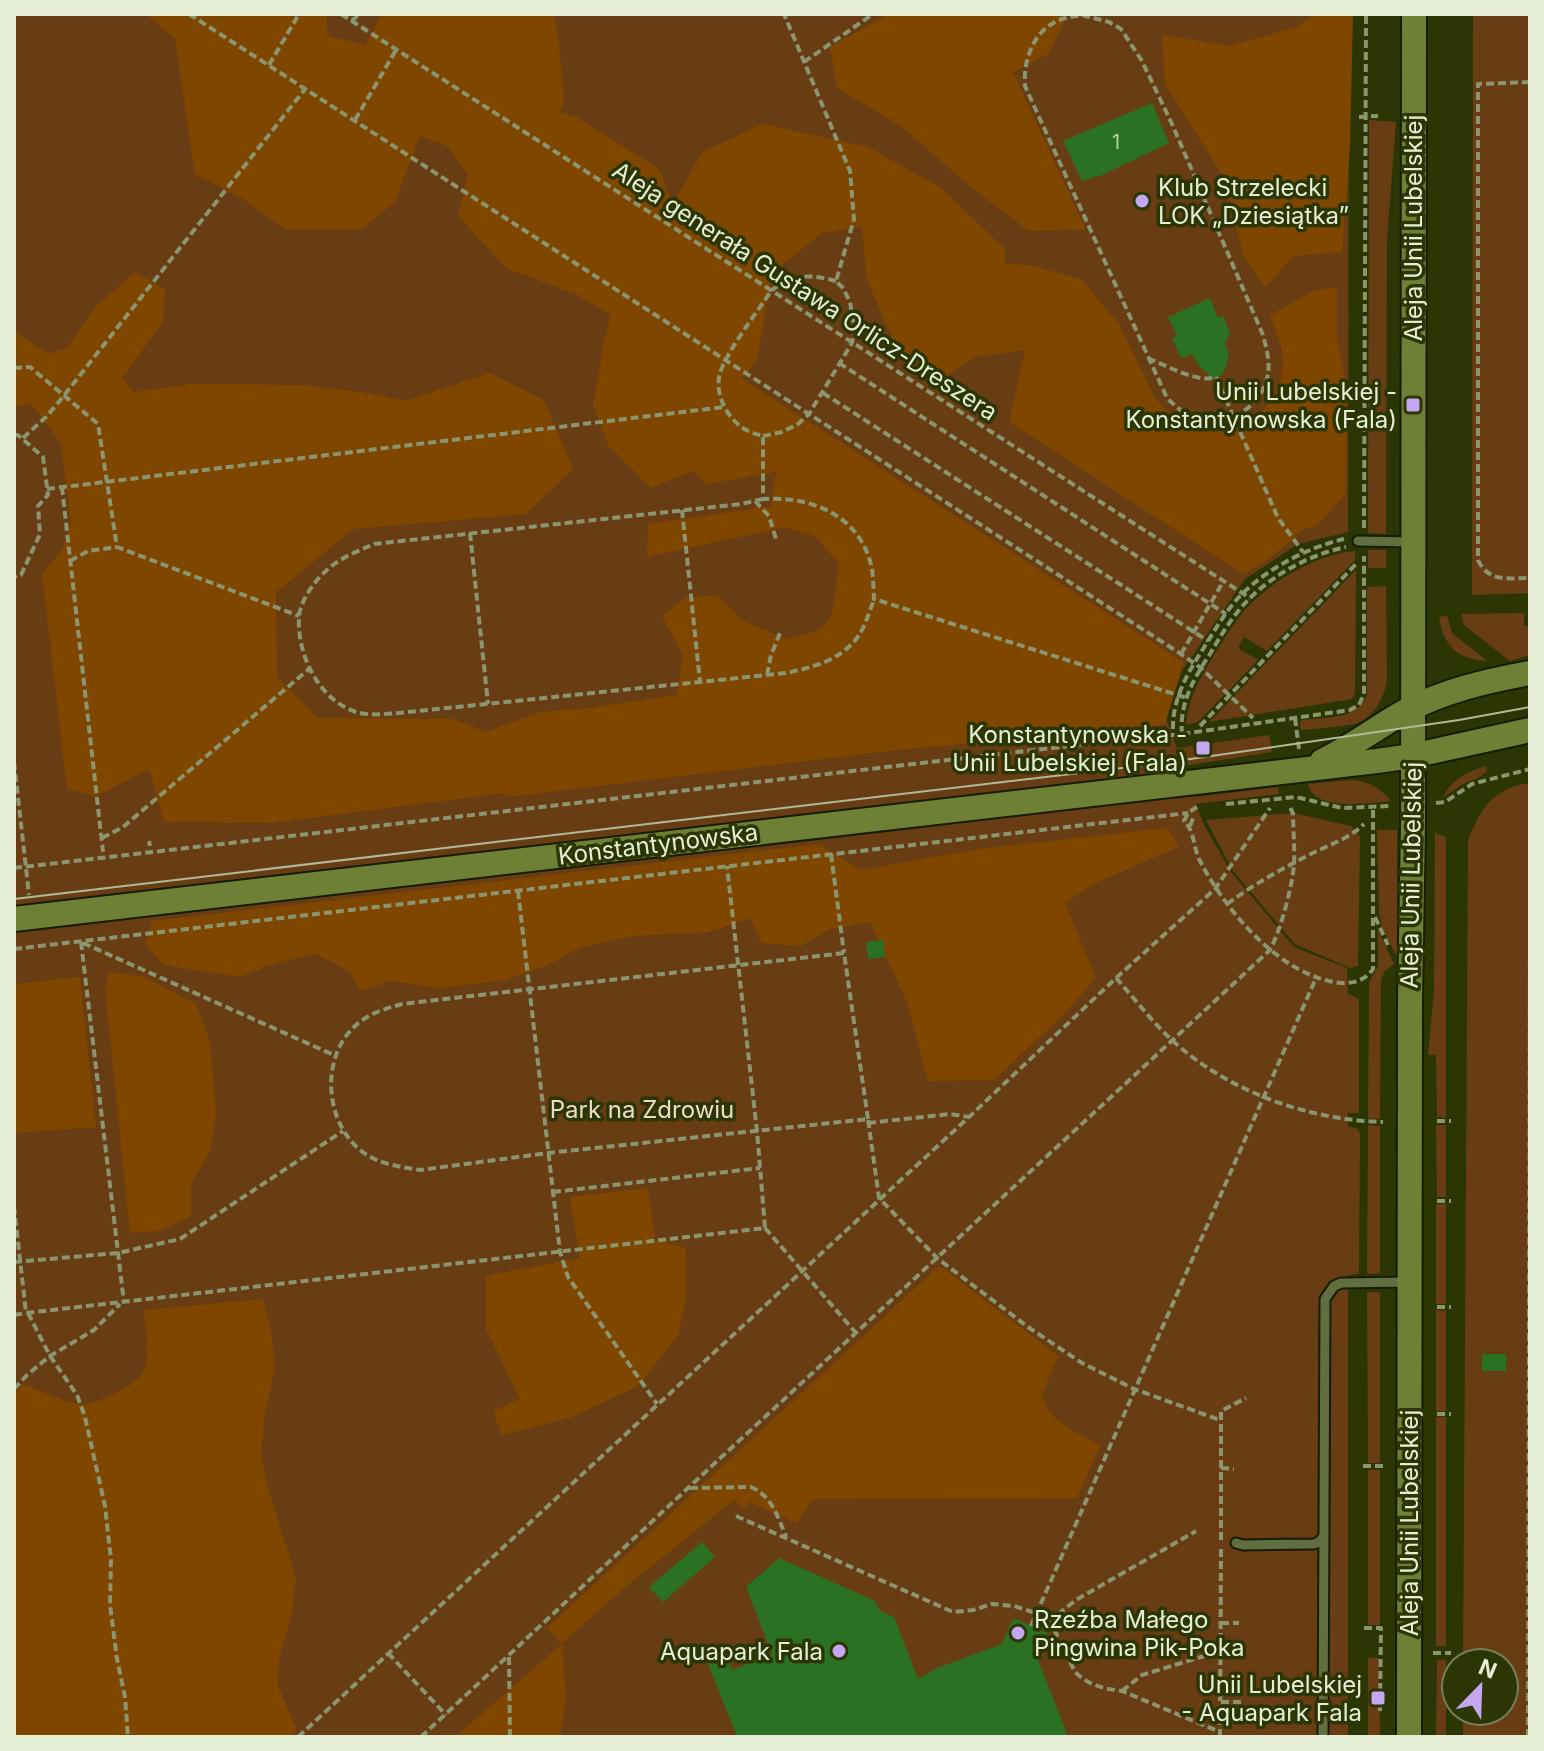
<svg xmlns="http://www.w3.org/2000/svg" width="1544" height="1751" font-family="Inter,sans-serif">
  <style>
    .green { fill: #683d13 }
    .forest { fill: #7f4600 }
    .building { fill: #2b7123 }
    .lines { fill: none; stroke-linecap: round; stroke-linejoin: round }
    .lane-casing { stroke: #151c00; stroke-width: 13 }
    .secondary-casing { stroke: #151c00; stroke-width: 28 }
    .path { stroke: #8b9570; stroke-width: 4; stroke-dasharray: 8 4; stroke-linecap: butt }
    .lane { stroke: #616e3f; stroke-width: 9 }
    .secondary { stroke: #6e8035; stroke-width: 24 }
    .tram { stroke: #b0ba99; stroke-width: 2 }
    .poi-dot { fill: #c4a7f1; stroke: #2b3604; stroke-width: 3 }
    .labels { text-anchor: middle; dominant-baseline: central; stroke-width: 7; stroke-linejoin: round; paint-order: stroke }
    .number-label { font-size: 20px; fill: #b7d0a8 }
    .poi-label { font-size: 24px; fill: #e6efd5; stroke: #2b3604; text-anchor: end }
    .street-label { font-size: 24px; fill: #e6efd5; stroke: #2b3604 }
    .park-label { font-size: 24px; fill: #efdac9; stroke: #2b3604 }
  </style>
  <rect width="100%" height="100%" fill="#2b3604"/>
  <g class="green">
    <path d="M14 14H1349L1348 532 1298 544 1245 579 1182 671 1166 718 1177 748 1269 735 1272 752 1183 766 1194 797 1278 787 1279 794 1196 804 1204 825 1231 872 1294 947 1347 968 1348 994 1357 998 1359 1000V1111L1358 1113H1348V1126L1358 1129 1360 1134 1359 1274 1348 1275V1737H14Z"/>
    <path d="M1473 14H1530V593L1472 595Z"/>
    <path d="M1369 120 1396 122 1387 240 1386 534 1368 533Z"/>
    <rect x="1368" y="550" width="18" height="18"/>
    <path d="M1355 551V560L1267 651 1244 637 1238 648 1258 660 1198 722 1186 725C1188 698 1202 674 1216 652 1228 633 1240 612 1257 598 1285 573 1319 555 1355 551Z"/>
    <path d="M1356 570 1355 693 1352 699 1209 722Z"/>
    <path d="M1386 586 1387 678C1386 694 1376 714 1360 722 1351 726 1314 729 1301 730L1300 723 1302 720C1325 717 1360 720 1367 694V587Z"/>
    <path d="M1524 613V626H1530V655L1510 661 1464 625 1461 614Z"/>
    <path d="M1447 615 1452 633 1487 661C1457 659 1445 647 1439 619L1440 617Z"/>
    <path d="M1487 766V771L1480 777 1463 784 1442 798C1452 780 1467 771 1487 766Z"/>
    <path d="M1352 780C1369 781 1380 788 1391 801 1370 803 1313 812 1308 784Z"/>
    <path d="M1530 783V1737H1463V1711H1504V1663H1463L1468 841C1480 809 1493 788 1530 783Z"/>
    <path d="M1293 813 1351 826 1357 831 1360 838 1358 966 1350 968 1295 944 1233 871 1206 820Z"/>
    <path d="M1377 830H1397V957L1382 927 1379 913Z"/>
    <path d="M1435 833 1446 837V1118L1437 1117 1436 1055H1428L1434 990Z"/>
    <path d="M1378 930 1394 964 1384 972 1381 980 1380 1119 1368 1118 1369 982 1378 966Z"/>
    <path d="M1368 1125 1380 1126V1273L1367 1274Z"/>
    <path d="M1436 1125H1446V1197H1437Z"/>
    <rect x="1436" y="1204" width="10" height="100"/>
    <path d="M1367 1292H1378L1380 1294V1463H1368Z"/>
    <path d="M1436 1310 1446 1311V1411H1436Z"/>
    <rect x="1436" y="1417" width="10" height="229"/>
    <rect x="1368" y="1470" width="12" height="155"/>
    <path d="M1368 1658H1379L1380 1737H1368Z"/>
    <path d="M1437 1660H1446V1737H1436Z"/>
  </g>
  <g class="forest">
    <path d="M146 14H326L328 36 365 45 382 14H554L559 42 564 102 560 112 577 117 659 169 673 204 702 152 763 124 868 147 940 187 1005 249V264L1029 265 1081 279 1119 324 1154 396 1165 409 1182 420 1198 426 1220 430 1237 427 1253 420 1270 403 1281 380 1283 353 1270 315 1315 290 1337 287V337L1347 390 1345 495 1316 526 1304 529 1266 561 1243 574 1009 422 1025 350 976 357 941 379 896 346 867 280 862 227 822 233 772 273 757 360 742 379 1183 662 1165 725 898 750 507 797 504 793 271 823 164 822 149 769 97 796 67 789 42 574 62 550 71 523 61 444 51 429 30 403 14 407V331L48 354 67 348 95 307 135 272 165 289 163 322 122 378 134 392 192 384 304 385 374 394 405 401 490 373 544 400 573 469 526 514 353 529 276 593 277 677 317 718 453 719 486 732 541 712 590 708 677 695 683 655 662 616 685 598 717 595 743 621 788 639 820 630 832 615 839 564 816 537 786 527 647 557 648 524 771 506 776 472 706 484 693 471 651 488 608 445 593 404 604 342 611 315 575 294 506 268 458 216 468 175 447 146 420 136 395 202 362 229 287 230 240 197 195 174 175 39Z"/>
    <path d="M889 14H1068L1048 54 1013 72 1086 230 1029 231 972 188 902 127 837 88 830 47Z"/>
    <path d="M1314 14H1353L1350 145 1342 252 1294 256 1265 287 1244 257 1224 178 1165 84 1162 35 1229 46 1297 27Z"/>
    <path d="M1168 828 1179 847 1097 882 1065 903 1096 978 1059 1019 994 1080 928 1081 907 1002 870 922 830 929 801 946 761 943 751 918 709 932 634 936 579 948 548 965 506 980 441 988 392 981 360 991 349 971 316 954 279 962 240 977 164 965 145 944 152 921 819 844 861 870 978 849Z"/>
    <path d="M109 972 144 977 196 1004 210 1042 216 1112 211 1150 191 1184V1216L160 1231 130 1233 105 989Z"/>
    <path d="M80 977 96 1127 14 1133V984Z"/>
    <path d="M648 1188 655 1240 686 1248V1296L678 1336 638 1386 572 1417 502 1435 493 1411 520 1399 486 1329V1276L580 1258 570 1197Z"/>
    <path d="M938 1267 943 1268 1058 1356 1042 1395C1048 1421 1079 1434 1100 1445L1077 1498 817 1499 810 1502 797 1523 749 1502 745 1507 742 1508 734 1500 629 1584 562 1643 566 1697 560 1737H455L562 1644 547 1628Z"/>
    <path d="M263 1299 271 1332 275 1368 265 1413 261 1454 267 1484 296 1579 291 1617 279 1658 278 1686 297 1730 289 1737H14V1394L23 1384C40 1390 66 1404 83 1404 96 1405 136 1385 143 1373 150 1359 145 1326 144 1310Z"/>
  </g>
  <g class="building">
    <path d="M1152 103 1169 143 1102 175 1082 181 1063 141Z"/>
    <path d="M1210 298 1218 318 1223 316 1230 334 1225 342 1229 355 1224 372 1219 377 1209 378 1208 373 1200 367 1192 354 1181 358 1172 338 1177 336 1168 317Z"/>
    <path d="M883 940 885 957 868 959 866 942Z"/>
    <rect x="1482" y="1354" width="24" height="17"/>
    <path d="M702 1542 715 1557 663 1602 649 1587Z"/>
    <path d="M779 1558 875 1601 880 1611 894 1617 918 1679 937 1668 1002 1644 1013 1618 1048 1633 1037 1657 1068 1737H737L707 1661 726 1653 732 1670 772 1654 746 1587Z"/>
  </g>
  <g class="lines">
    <g class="lane-casing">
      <g id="lane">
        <path d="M1358 541 1413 542"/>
        <path d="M1236 1543 1243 1545 1314 1544 1319 1542 1324 1536"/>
        <path d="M1323 1737 1325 1299 1334 1286 1341 1283 1409 1282"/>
      </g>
    </g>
    <g class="secondary-casing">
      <g id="secondary">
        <path d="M1322 761C1351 747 1376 728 1404 712 1443 691 1486 681 1530 673"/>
        <path d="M14 919 1377 761 1412 756 1530 730"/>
        <path d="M1409 1737 1410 1000 1413 823 1414 14"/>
      </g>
    </g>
    <g class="path">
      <path d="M189 14 1181 654 1201 668 1253 718"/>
      <path d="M341 14 1250 598"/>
      <path d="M1082 15 1109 22 1121 29 1142 61 1172 124 1263 335C1266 347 1270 360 1268 373 1264 405 1229 428 1198 419 1185 415 1176 407 1167 398L1025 86C1023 61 1033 32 1057 21 1065 17 1074 17 1082 15Z"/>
      <path d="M352 21 359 14"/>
      <path d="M804 62 873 14"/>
      <path d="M269 65 299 14"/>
      <path d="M1530 82 1478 84V560C1489 583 1508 578 1530 578"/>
      <path d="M1359 117 1378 116"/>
      <path d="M355 120 396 50"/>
      <path d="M836 281C812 274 791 274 771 291 758 311 723 356 719 377 717 390 721 402 728 413 738 427 747 432 763 436V499C808 496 856 513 870 561 874 573 873 586 874 599L1187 698"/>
      <path d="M1148 358C1165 365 1199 384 1216 377L1278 518 1303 552"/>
      <path d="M839 363 1226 614"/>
      <path d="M14 368 30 367 98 424 117 547 299 616"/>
      <path d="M823 393 1208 641"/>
      <path d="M14 435H18L43 457 48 495 38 506 40 534 21 575 14 577"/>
      <path d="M763 436 782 432 798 424 809 414 852 343 854 326 850 302 843 288 836 281 854 219 850 171 784 14"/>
      <path d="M23 438 47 416 62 398 305 89"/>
      <path d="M62 487 103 852"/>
      <path d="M47 489 724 407"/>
      <path d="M763 499 741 504 374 544C358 551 339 558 326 571 314 581 299 603 299 618 297 655 319 700 356 712 369 716 386 714 399 713L786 673C814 667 842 660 859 635 866 624 870 610 874 599"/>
      <path d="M755 501 769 516 776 539"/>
      <path d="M682 510 700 682"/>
      <path d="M1364 528 1366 14"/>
      <path d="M470 533 488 704"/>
      <path d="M70 561 88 551 117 547"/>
      <path d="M1181 654 1223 582"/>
      <path d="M767 675 771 655 780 633"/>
      <path d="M1295 718 1299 749"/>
      <path d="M1200 726 1358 562"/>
      <path d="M1173 729C1172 700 1188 672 1203 649 1215 630 1226 610 1242 594 1268 568 1309 547 1344 539"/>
      <path d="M1182 734C1179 704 1194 678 1210 654 1221 635 1233 615 1249 599 1274 574 1311 554 1346 547"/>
      <path d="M14 762 29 895"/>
      <path d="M1436 803 1445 802 1472 784 1530 769"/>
      <path d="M1226 804 1296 797 1342 808 1391 806"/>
      <path d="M1197 807 1188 813 1184 821C1195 831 1193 848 1200 861 1225 909 1274 968 1329 981 1345 985 1363 984 1373 969V807"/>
      <path d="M1190 826 1194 816"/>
      <path d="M102 838 123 827 309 669"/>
      <path d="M149 841 150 846"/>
      <path d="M831 854 844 953"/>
      <path d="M14 868 1164 735H1175L1350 710 1359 705 1364 694V556"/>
      <path d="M518 891 560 1252 568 1277 657 1404"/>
      <path d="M1227 904C1253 885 1281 869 1309 855 1328 845 1349 839 1364 824"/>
      <path d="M1375 917 1388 945"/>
      <path d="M81 942 124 1303"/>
      <path d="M83 943 336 1056"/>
      <path d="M14 949 1188 813"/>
      <path d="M1116 978C1135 999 1153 1023 1174 1042 1230 1092 1308 1120 1383 1122"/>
      <path d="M868 1119 844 953 402 1004C384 1009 366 1014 352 1029 319 1063 326 1129 367 1155 383 1165 402 1167 420 1170L548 1153 868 1119 879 1198 937 1258 1028 1327 1082 1363 1134 1389 1220 1420"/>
      <path d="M1437 1121H1451"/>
      <path d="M868 1123 950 1114 969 1117"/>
      <path d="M553 1192 760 1168"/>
      <path d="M1437 1201H1451"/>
      <path d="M14 1206 26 1313 765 1228 757 1131 727 866"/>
      <path d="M765 1228 856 1333"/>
      <path d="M14 1262 118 1253 180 1239 343 1131"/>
      <path d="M1437 1307H1451"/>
      <path d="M28 1313 50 1356 77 1395 85 1417 105 1506 111 1560 110 1604 117 1659 125 1697 128 1737"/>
      <path d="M14 1315 26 1313"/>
      <path d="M14 1389 27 1375 50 1356 94 1330 120 1304"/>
      <path d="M1437 1414H1451"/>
      <path d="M1363 1466H1383"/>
      <path d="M1221 1468 1234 1469"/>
      <path d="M690 1488 751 1487C772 1496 777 1516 786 1536"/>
      <path d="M736 1516 953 1612 973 1610 992 1604 1014 1606 1036 1613 1050 1621 1075 1672C1088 1685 1104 1689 1122 1691L1220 1732"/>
      <path d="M1221 1540V1411L1246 1398"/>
      <path d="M1221 1623H1239"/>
      <path d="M1031 1626 1316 978"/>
      <path d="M1364 1628H1381L1380 1711"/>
      <path d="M1039 1629 1076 1600 1196 1531"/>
      <path d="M388 1653 446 1715"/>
      <path d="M1433 1653H1451"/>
      <path d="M509 1657 510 1737"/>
      <path d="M1122 1691 1142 1675 1221 1651"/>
      <path d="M1221 1702H1242"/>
      <path d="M298 1737 969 1117 1116 978 1215 889 1270 808"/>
      <path d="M421 1737 688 1488 1270 950C1281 929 1292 888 1294 864 1295 847 1293 830 1293 813L1289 806"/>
      <path d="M1220 1737 1221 1549"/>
      <path d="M1528 1737 1530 924"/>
    </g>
    <use href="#lane" class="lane"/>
    <use href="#secondary" class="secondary"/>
    <path class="tram" d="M14 899 1156 764 1459 720 1530 707"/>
  </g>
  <g class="poi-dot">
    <circle cx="1142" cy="201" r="8"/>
    <rect x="1405" y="397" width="16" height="16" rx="4"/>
    <rect x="1195" y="740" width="16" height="16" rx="4"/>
    <circle cx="1018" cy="1633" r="8"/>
    <circle cx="839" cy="1651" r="8"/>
    <rect x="1370" y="1690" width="16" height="16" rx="4"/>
  </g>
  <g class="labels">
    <g class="number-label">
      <text x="1116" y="142">1</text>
    </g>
    <g class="poi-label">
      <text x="1158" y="187" text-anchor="start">Klub Strzelecki<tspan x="1158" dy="28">LOK „Dziesiątka”</tspan></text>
      <text x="1397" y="391">Unii Lubelskiej -<tspan x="1397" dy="28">Konstantynowska (Fala)</tspan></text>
      <text x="1187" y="734">Konstantynowska -<tspan x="1187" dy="28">Unii Lubelskiej (Fala)</tspan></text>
      <text x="1034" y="1619" text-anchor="start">Rzeźba Małego<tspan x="1034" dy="28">Pingwina Pik-Poka</tspan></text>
      <text x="823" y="1651">Aquapark Fala</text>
      <text x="1362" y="1684">Unii Lubelskiej<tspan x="1362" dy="28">- Aquapark Fala</tspan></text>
    </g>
    <g class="street-label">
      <text transform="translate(1413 228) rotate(-90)">Aleja Unii Lubelskiej</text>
      <text transform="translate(805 291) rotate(33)">Aleja generała Gustawa Orlicz-Dreszera</text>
      <text transform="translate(658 844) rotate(-7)">Konstantynowska</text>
      <text transform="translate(1411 875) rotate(-89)">Aleja Unii Lubelskiej</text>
      <text transform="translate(1409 1523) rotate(-90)">Aleja Unii Lubelskiej</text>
    </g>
    <g class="park-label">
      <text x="642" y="1109">Park na Zdrowiu</text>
    </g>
  </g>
  <rect width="1544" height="1751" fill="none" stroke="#e6efd5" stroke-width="32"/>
  <g transform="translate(1480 1687) rotate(23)"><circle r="38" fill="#2b3604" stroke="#768058" stroke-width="2"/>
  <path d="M0-6L14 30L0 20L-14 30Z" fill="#c4a7f1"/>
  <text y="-12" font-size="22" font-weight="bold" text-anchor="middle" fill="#e6efd5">N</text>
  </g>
</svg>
